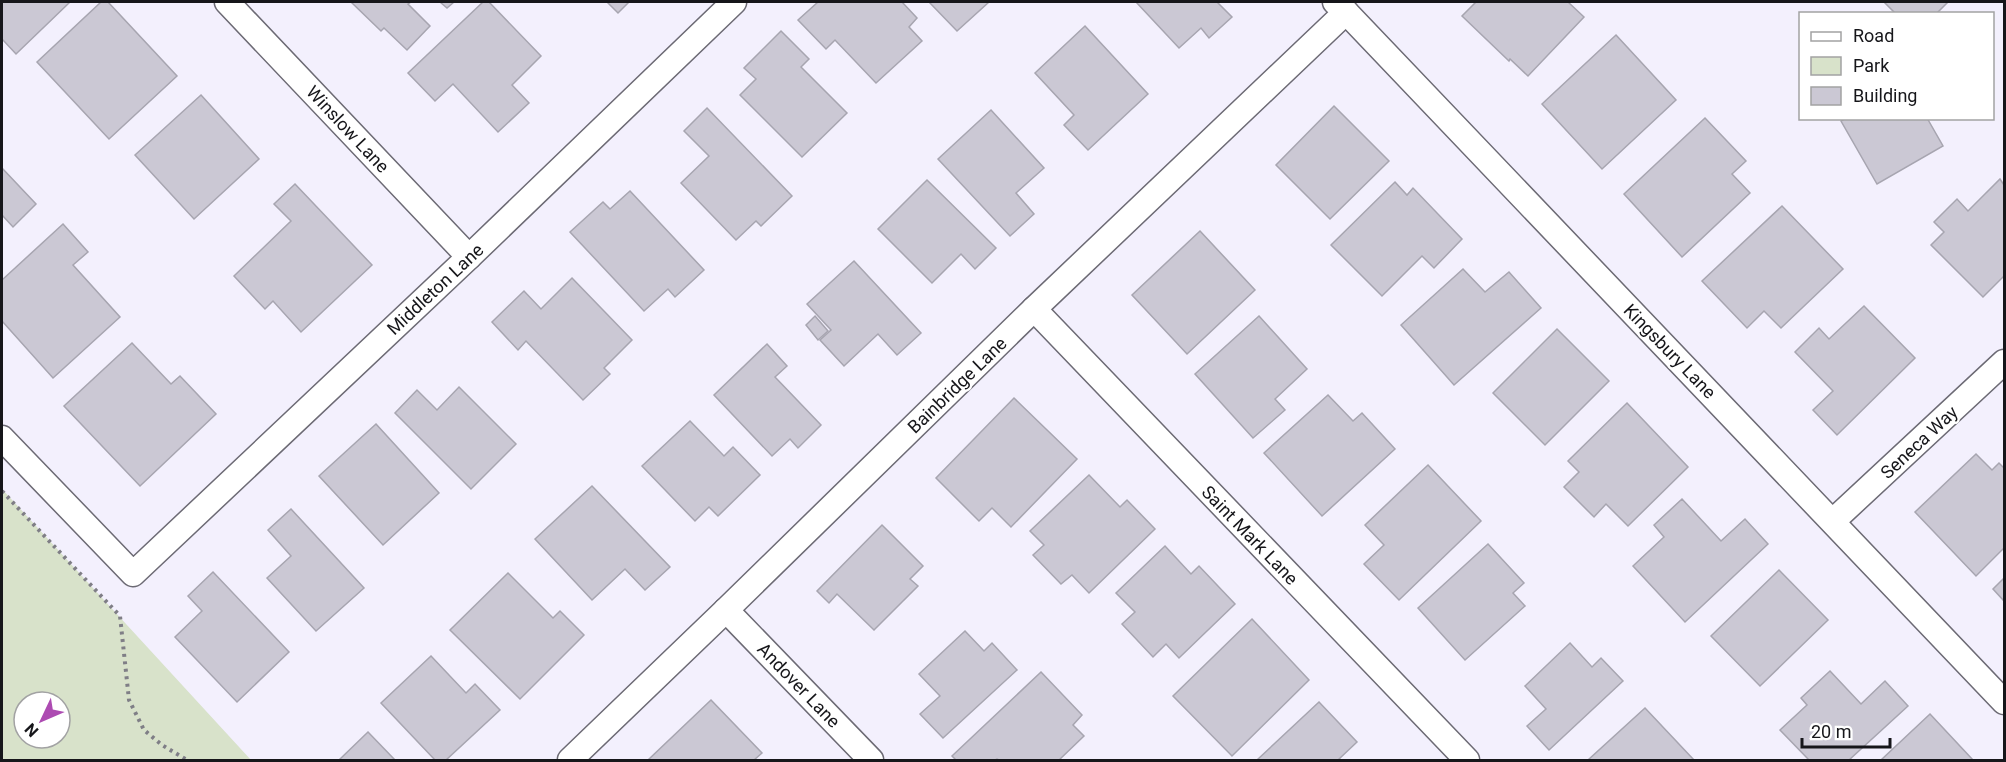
<svg xmlns="http://www.w3.org/2000/svg" width="2006" height="762" font-family="Roboto,sans-serif">
  <style>
    .green { fill: #d8e2ca; fill-rule: evenodd }
    .building { fill: #cbc8d4; stroke: #a7a5b0; stroke-width: 1.5 }
    .lines { fill: none; stroke-linecap: round; stroke-linejoin: round }
    .minor-casing { stroke: #6c6a74; stroke-width: 27 }
    .path { stroke: #7f7e86; stroke-width: 4; stroke-dasharray: 3 4.5; stroke-linecap: butt }
    .minor { stroke: #fff; stroke-width: 24 }
    .labels { text-anchor: middle; dominant-baseline: central; stroke-width: 4.5; stroke-linejoin: round; paint-order: stroke }
    .street-label { font-size: 18px; fill: #16161a; stroke: #fff }
  </style>
  <rect width="100%" height="100%" fill="#f3f0fd"/>
  <path class="green" d="M2 489 251 760H2ZM24 702H60V738H24Z"/>
  <g class="building">
    <path d="M2 2H70L16 54 2 39Z"/>
    <path d="M101 2H108L177 76 109 139 37 62Z"/>
    <path d="M351 2H411L408 4 430 26 407 50 384 28 381 31Z"/>
    <path d="M440 2H454L447 8Z"/>
    <path d="M483 2H489L541 56 512 85 529 103 498 132 453 84 435 101 408 73Z"/>
    <path d="M607 2H629L618 13Z"/>
    <path d="M818 2H902L917 18 909 27 922 41 876 83 835 40 826 49 798 20Z"/>
    <path d="M929 2H989L957 31Z"/>
    <path d="M1136 2H1217L1232 17 1209 38 1201 28 1179 48Z"/>
    <path d="M1476 2H1568L1584 17 1528 76 1510 59 1509 61 1462 16Z"/>
    <path d="M1884 2H1948L1936 14H1896Z"/>
    <path d="M1085 26 1148 94 1088 150 1064 125 1074 115 1035 73Z"/>
    <path d="M781 31 809 59 801 67 847 113 802 157 740 95 756 79 744 68Z"/>
    <path d="M1616 35 1676 100 1602 169 1542 104Z"/>
    <path d="M201 95 259 159 194 219 135 155Z"/>
    <path d="M1334 106 1389 161 1330 219 1276 165Z"/>
    <path d="M707 108 792 196 761 226 756 221 736 240 681 183 709 156 684 131Z"/>
    <path d="M991 110 1044 168 1016 193 1034 214 1010 236 938 159Z"/>
    <path d="M1705 118 1746 161 1732 174 1750 193 1682 257 1624 194Z"/>
    <path d="M1846 118H1927L1943 146 1877 184 1841 121Z"/>
    <path d="M2 168 36 204 13 227 2 215Z"/>
    <path d="M2000 179 2004 185V276L1983 297 1931 245 1944 232 1934 222 1957 199 1968 211Z"/>
    <path d="M927 180 996 248 975 269 961 254 932 283 878 229Z"/>
    <path d="M1395 182 1407 195 1413 188 1462 239 1434 268 1422 256 1382 296 1331 245Z"/>
    <path d="M295 184 372 265 301 332 273 301 265 309 234 276 291 221 274 204Z"/>
    <path d="M630 191 704 270 675 297 668 289 644 311 570 232 603 202 610 209Z"/>
    <path d="M1782 206 1843 269 1781 328 1764 311 1747 328 1702 281Z"/>
    <path d="M63 224 88 252 73 265 120 317 53 378 2 321V280Z"/>
    <path d="M1200 231 1255 290 1187 354 1132 295Z"/>
    <path d="M854 261 921 333 897 355 878 334 844 366 820 340 831 330 807 304Z"/>
    <path d="M1463 269 1485 292 1509 272 1541 308 1454 385 1401 325Z"/>
    <path d="M572 278 632 340 604 368 610 374 583 400 526 341 518 350 492 322 524 291 541 309Z"/>
    <path d="M1864 306 1915 358 1837 435 1813 410 1833 391 1795 352 1819 328 1829 339Z"/>
    <path d="M815 316 828 331 818 340 806 325Z"/>
    <path d="M1259 316 1307 369 1275 399 1285 410 1253 438 1195 374Z"/>
    <path d="M1557 329 1609 381 1545 445 1493 393Z"/>
    <path d="M132 343 171 384 180 376 216 414 140 486 64 406Z"/>
    <path d="M767 344 787 366 775 377 821 425 798 448 790 439 772 456 714 395Z"/>
    <path d="M459 387 516 444 471 489 395 413 417 390 437 410Z"/>
    <path d="M1328 395 1353 421 1362 413 1395 449 1322 516 1264 453Z"/>
    <path d="M1014 398 1077 459 1011 527 992 508 979 521 936 478Z"/>
    <path d="M1627 403 1688 467 1628 526 1606 504 1594 517 1564 487 1579 472 1568 461Z"/>
    <path d="M690 421 724 456 733 447 760 475 718 516 709 507 695 521 642 466Z"/>
    <path d="M376 424 439 493 383 545 319 476Z"/>
    <path d="M1976 454 1992 470 1999 463 2004 468V548L1976 576 1915 512Z"/>
    <path d="M1428 465 1481 521 1399 600 1364 564 1384 545 1365 525Z"/>
    <path d="M1089 475 1120 507 1127 500 1155 529 1089 593 1072 575 1061 584 1033 555 1044 545 1030 531Z"/>
    <path d="M592 486 670 567 645 590 625 569 592 600 535 539Z"/>
    <path d="M1682 499 1721 541 1745 519 1768 544 1685 622 1633 566 1664 537 1654 525Z"/>
    <path d="M291 509 364 588 316 631 267 578 291 556 268 530Z"/>
    <path d="M882 525 923 566 910 579 918 586 874 630 837 594 829 603 817 591Z"/>
    <path d="M1488 544 1524 583 1513 593 1525 606 1465 660 1418 608Z"/>
    <path d="M1165 546 1191 574 1199 566 1235 604 1179 658 1166 644 1153 657 1122 624 1135 612 1116 593Z"/>
    <path d="M1779 570 1828 620 1760 686 1711 636Z"/>
    <path d="M213 572 289 652 237 702 175 637 202 611 188 596Z"/>
    <path d="M508 573 553 618 560 611 584 635 520 699 450 630Z"/>
    <path d="M2004 578V601L1993 589Z"/>
    <path d="M1252 619 1309 680 1232 756 1173 696Z"/>
    <path d="M965 631 984 651 992 643 1017 670 943 738 920 714 940 696 919 674Z"/>
    <path d="M1570 643 1592 667 1601 658 1623 681 1549 750 1527 726 1546 709 1525 686Z"/>
    <path d="M431 656 466 693 475 684 500 710 446 760H435L381 703Z"/>
    <path d="M1830 671 1861 704 1885 681 1908 706 1849 760H1809L1780 730 1807 705 1801 698Z"/>
    <path d="M1041 672 1082 715 1073 725 1084 736 1059 760H999L997 759 995 760H956L952 756Z"/>
    <path d="M711 700 762 753 754 760H648Z"/>
    <path d="M1319 702 1357 742 1339 759 1341 760H1257Z"/>
    <path d="M1645 708 1694 760H1588Z"/>
    <path d="M1930 714 1973 760H1881Z"/>
    <path d="M368 732 395 760H339Z"/>
  </g>
  <g class="lines">
    <g class="minor-casing">
      <g id="minor">
        <path d="M227 2 469 257"/>
        <path d="M1335 2 1346 12 2004 702"/>
        <path d="M1034 309 1467 760"/>
        <path d="M2 438 133 574 469 257 734 2"/>
        <path d="M1833 521 2004 362"/>
        <path d="M726 610 871 760"/>
        <path d="M570 760 726 610 1034 309 1346 12"/>
      </g>
    </g>
    <path class="path" d="M2 491 120 616 129 700 144 730 162 745 187 760"/>
    <use href="#minor" class="minor"/>
  </g>
  <g class="labels">
    <g class="street-label">
      <text transform="translate(348 129) rotate(47)">Winslow Lane</text>
      <text transform="translate(435 289) rotate(-43)">Middleton Lane</text>
      <text transform="translate(1670 351) rotate(46)">Kingsbury Lane</text>
      <text transform="translate(957 385) rotate(-44)">Bainbridge Lane</text>
      <text transform="translate(1919 442) rotate(-43)">Seneca Way</text>
      <text transform="translate(1250 535) rotate(46)">Saint Mark Lane</text>
      <text transform="translate(799 685) rotate(46)">Andover Lane</text>
    </g>
  </g>
  <rect width="2006" height="762" fill="none" stroke="#16161a" stroke-width="6"/>
  <rect x="1799" y="12" width="195" height="108" fill="#ffffff" stroke="#a2a2a3" stroke-width="1.5"/>
  <rect x="1811" y="32" width="30" height="9" fill="#ffffff" stroke="#a2a2a3" stroke-width="1.5"/>
  <text x="1853" y="42" font-size="18" fill="#16161a">Road</text>
  <rect x="1811" y="57" width="30" height="18" fill="#d8e2ca" stroke="#a2a2a3" stroke-width="1.5"/>
  <text x="1853" y="72" font-size="18" fill="#16161a">Park</text>
  <rect x="1811" y="87" width="30" height="18" fill="#cbc8d4" stroke="#a2a2a3" stroke-width="1.5"/>
  <text x="1853" y="102" font-size="18" fill="#16161a">Building</text>
  <g transform="translate(42 720) rotate(226)"><circle r="28" fill="#ffffff" stroke="#a2a2a3" stroke-width="1.5"/>
  <path d="M0-4.5L10 22L0 15L-10 22Z" fill="#ad4bb2"/>
  <text y="-9" font-size="16" font-weight="bold" text-anchor="middle" fill="#16161a">N</text>
  </g>
  <path d="M1802 738v9h88v-9" fill="none" stroke="#16161a" stroke-width="3"/>
  <text x="1811" y="738" font-size="18" fill="#16161a" stroke="#ffffff" stroke-width="4.5" paint-order="stroke">20 m</text>
</svg>
